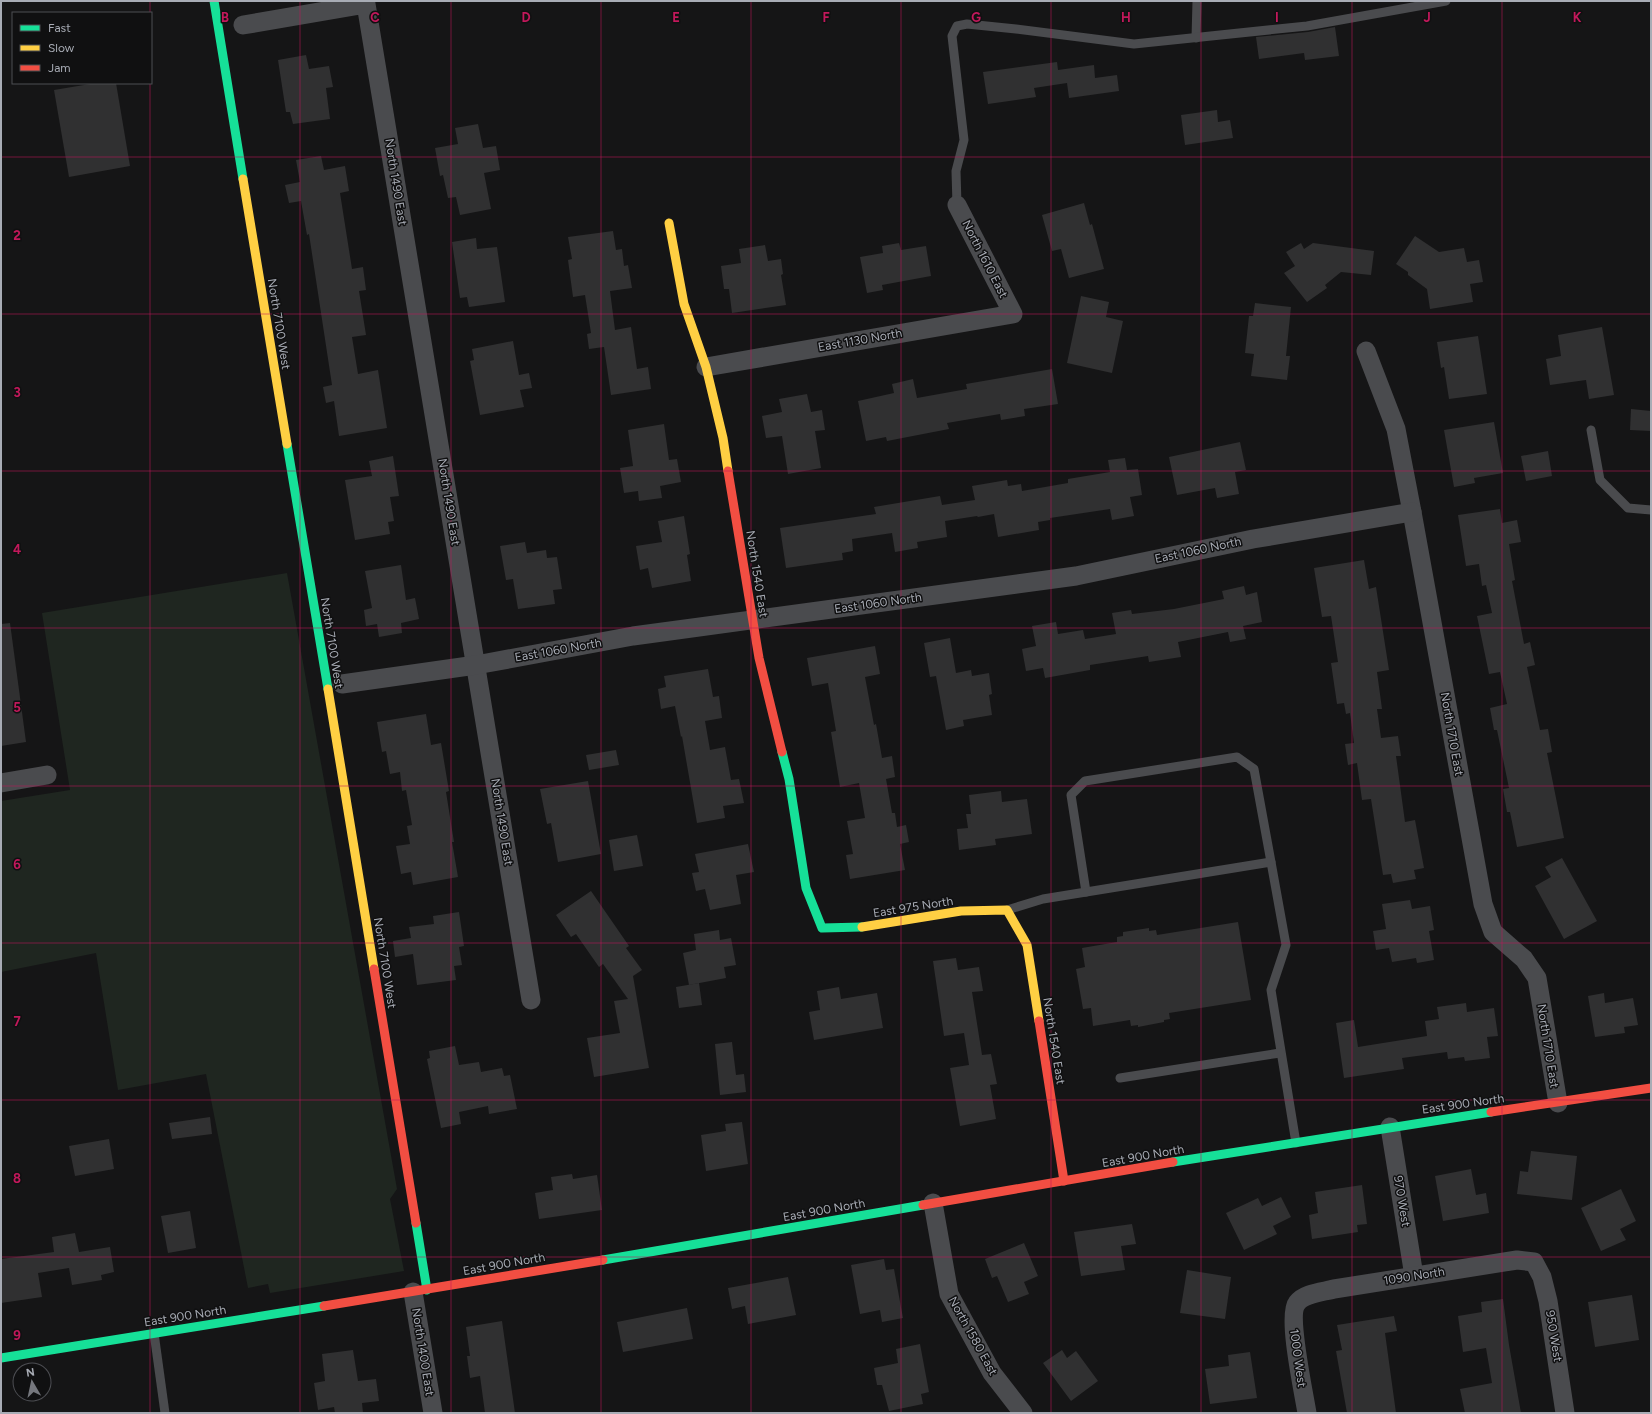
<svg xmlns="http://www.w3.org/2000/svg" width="1652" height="1414" font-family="Figtree,sans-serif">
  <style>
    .green { fill: #1f2620 }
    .building { fill: #303031 }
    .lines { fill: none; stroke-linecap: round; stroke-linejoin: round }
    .lane { stroke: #4a4b4e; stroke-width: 9 }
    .street { stroke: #4a4b4e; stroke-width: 19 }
    .fast { stroke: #16e098; stroke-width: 9 }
    .slow { stroke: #ffcf43; stroke-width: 9 }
    .jam { stroke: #f24e42; stroke-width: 9 }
    .grid { fill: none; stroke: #c2185b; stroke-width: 1; stroke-opacity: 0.55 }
    .labels { text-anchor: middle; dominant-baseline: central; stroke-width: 3; stroke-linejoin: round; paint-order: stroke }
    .street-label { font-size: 12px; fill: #a8acb5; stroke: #101011 }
    .grid-label { font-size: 13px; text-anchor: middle; font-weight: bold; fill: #c2185b; stroke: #101011; stroke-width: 3; stroke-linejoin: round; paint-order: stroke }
  </style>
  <rect width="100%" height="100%" fill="#151516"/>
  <path class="green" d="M287 573 397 1189 390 1199 404 1271 270 1293 268 1284 248 1288 206 1074 118 1090 96 953 1 972V801L70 790 42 613Z"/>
  <g class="building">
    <path d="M1335 27 1339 56 1305 60 1304 53 1259 59 1256 37 1308 32Z"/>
    <path d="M306 55 309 69 329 66 333 87 326 88 330 119 293 124 290 112H286L278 60Z"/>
    <path d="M1057 62 1058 70 1094 65 1095 78 1117 75 1119 91 1069 98 1067 83 1034 88 1036 97 988 104 983 72Z"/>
    <path d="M96 83H116L130 166 69 177 54 90Z"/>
    <path d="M1217 110 1218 122 1230 120 1233 138 1185 145 1181 115Z"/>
    <path d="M478 124 483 148 496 146 500 170 484 173 491 209 460 215 456 197 448 198 443 175 440 176 435 148 458 144 455 128Z"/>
    <path d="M321 156 324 170 345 166 349 191 340 193 352 269 363 267 366 290 359 291 366 335 352 337 358 374 378 370 387 428 339 436 334 401 326 403 323 387 332 385 309 234 307 235 301 201 289 203 285 185 300 182 296 160Z"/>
    <path d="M1084 203 1090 225 1092 224 1104 269 1069 278 1061 249 1052 251 1042 215Z"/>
    <path d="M613 231 616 250 622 249 624 266 628 265 632 288 610 291 615 330 631 327 637 369 648 367 651 389 611 395 604 347 589 349 587 334 591 333 585 295 573 297 568 260 572 259 568 237Z"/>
    <path d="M1415 236 1439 252 1464 248 1467 262 1479 260 1483 282 1470 284 1473 302 1430 309 1427 289 1408 275V272L1396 264Z"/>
    <path d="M476 238 477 249 497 247 505 302 469 307 467 297 460 298 452 242Z"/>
    <path d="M899 243 901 250 926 246 931 276 882 285 883 290 867 293 860 257 883 253 882 246Z"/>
    <path d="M1301 243 1304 249 1313 243 1374 251 1371 275 1341 272 1325 285 1327 288 1307 302 1284 273 1295 266 1286 252Z"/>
    <path d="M765 245 768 261 781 259 783 274 781 275 786 305 732 313 729 289H724L721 266 741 263 739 249Z"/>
    <path d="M1081 296 1109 302 1106 317 1123 321 1112 373 1067 363Z"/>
    <path d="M1255 303 1291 307 1286 356H1290L1287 380 1251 376 1254 354 1245 353 1249 316H1253Z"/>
    <path d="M1602 327 1614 395 1589 399 1586 380 1550 385 1546 359 1561 356 1558 335Z"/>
    <path d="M1478 336 1487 394 1449 399 1444 367 1441 368 1437 342Z"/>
    <path d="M513 341 519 375 529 373 532 388 520 390 524 407 480 415 470 361 474 360 472 349Z"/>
    <path d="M1052 369 1058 404 1024 409 1025 416 1001 420 1000 414 947 423 949 429 887 441 886 437 866 441 858 401 894 393 892 384 913 379 917 398 967 389 966 384Z"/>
    <path d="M807 394 811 412 822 410 825 430 815 431 821 468 788 474 782 436 766 438 762 416 782 412 779 399Z"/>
    <path d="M1631 409 1651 411V431L1630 430Z"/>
    <path d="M1494 422 1503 473 1474 478 1475 483 1454 487 1444 430Z"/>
    <path d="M664 424 669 460 677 459 681 482 660 486 662 498 639 501 638 491 624 493 620 468 633 466 628 430Z"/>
    <path d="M1240 442 1246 470 1235 472 1239 494 1217 498 1215 488 1177 495 1169 457Z"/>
    <path d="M1548 451 1552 476 1526 481 1521 456Z"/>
    <path d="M393 456 399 496 390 497 394 521 388 522 390 534 355 540 345 480 372 476 369 461Z"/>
    <path d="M1125 458 1127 470 1138 469 1142 495 1130 497 1134 516 1112 520 1110 509 1050 518V520L1038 522 1039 530 998 537 994 514 978 517 977 516 945 521 947 537 917 542 918 548 895 552 892 533 852 539 853 551 842 553 843 560 786 568 780 528 876 514 874 507 940 496 942 505 975 500 972 486 1007 480 1008 486 1021 484 1022 491 1068 483V479L1110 472 1108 460Z"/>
    <path d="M1500 509 1502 523 1517 520 1521 542 1509 544 1515 580 1512 581 1524 644 1530 642 1535 665 1527 667 1540 730 1548 729 1552 752 1547 753 1564 838 1517 847 1510 812H1507L1503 789 1509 788 1497 730H1494L1490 708 1507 704 1500 672 1489 674 1477 616 1492 613 1486 585 1482 586 1479 564 1466 566 1458 515Z"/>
    <path d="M684 516 690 554 687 555 691 581 652 588 648 568 640 570 636 546 662 542 658 521Z"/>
    <path d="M525 542 527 553 546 550 547 558 557 557 562 589 553 590 555 604 518 609 513 579 506 580 500 546Z"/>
    <path d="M1364 560 1369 589 1376 587 1389 670 1377 672 1382 709H1377L1381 738 1398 736 1401 756H1396L1405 822 1415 820 1424 868 1414 870 1416 879 1393 883 1391 874 1383 875 1371 799 1362 800 1357 763 1348 765 1345 744 1354 743 1350 713 1346 714 1344 703 1337 704 1331 663 1338 662 1331 616 1322 617 1314 568Z"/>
    <path d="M401 565 406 600 415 598 419 619 401 623 402 633 379 637 377 624 366 626 364 610 372 608 365 571Z"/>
    <path d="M1244 586 1246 595 1257 592 1262 622 1243 626 1246 639 1230 642 1228 632 1178 642 1181 657 1149 662 1148 656 1090 665V670L1045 678 1043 668 1026 671 1022 649 1036 646 1032 626 1056 622 1058 634 1083 630 1085 639 1116 634 1112 613 1131 610 1132 614 1174 609 1224 599 1222 591Z"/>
    <path d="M10 623 26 742 1 746V624Z"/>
    <path d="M950 638 956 673 971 670 972 676 989 673 992 694 989 695 992 715 963 720 964 726 946 730 936 676 930 677 924 643Z"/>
    <path d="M875 646 880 674 865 677 874 725 876 724 882 758 892 756 895 777 886 779 892 813H895L897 827 906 825 909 842 900 844 905 870 850 879 846 855 853 854 847 821 865 818 859 783 840 787 831 732 836 731 828 683 812 686 807 658Z"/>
    <path d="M708 669 713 697 719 696 722 718 705 721 710 750 725 747 731 780 739 779 744 803 723 806 725 818 697 823 682 736 681 737 675 706 661 709 658 689 666 687 664 676Z"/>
    <path d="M426 714 431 745 441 743 449 791 446 792 454 842H452L458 877 413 885 411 872 401 874 396 846 410 844 407 826 412 825 406 790 402 791 400 772 390 774 386 751 382 752 377 722Z"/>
    <path d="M616 750 619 765 589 770 586 755Z"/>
    <path d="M588 781 601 854 558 862 551 823 547 824 540 789Z"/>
    <path d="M1001 791 1002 802 1027 799 1032 834 995 839 996 845 959 850 957 829 968 828 966 814H971L969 795Z"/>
    <path d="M637 835 643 866 614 871 609 840Z"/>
    <path d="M748 844 754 872 736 875 741 904 710 910 705 889 696 891 692 873 699 872 695 854Z"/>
    <path d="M1562 858 1597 921 1564 939 1535 886 1551 877 1545 867Z"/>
    <path d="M591 891 629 946 626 948 642 970 633 976 649 1068 594 1077 587 1038 620 1033 614 1001 628 999 603 964 599 967 576 934 571 937 556 915Z"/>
    <path d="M1410 900 1412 909 1430 906 1434 930 1429 931 1434 960 1417 963 1416 958 1392 962 1389 948 1376 950 1373 931 1386 929 1382 904Z"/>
    <path d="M459 912 464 946 459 947 462 965 454 966 456 980 417 985 413 954 395 957 393 941 411 938 409 927 434 924 433 916Z"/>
    <path d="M1238 922 1251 1000 1169 1013 1170 1019 1164 1020V1022L1138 1027V1025L1131 1026 1130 1020 1093 1026 1091 1008 1083 1009 1076 969 1085 967 1082 948 1117 942V937L1123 936V932L1149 928V931L1156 930 1157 935Z"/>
    <path d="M719 930 720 940 731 938 736 965 724 967 726 978 689 985 683 953 696 950 694 934Z"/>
    <path d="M956 958 958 970 979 967 983 991 972 992 982 1055 991 1054 997 1084 990 1085 996 1119 960 1126 950 1068 969 1065 964 1033 944 1036 933 961Z"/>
    <path d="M699 983 702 1005 679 1008 676 987Z"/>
    <path d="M839 987 841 999 877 993 883 1028 814 1040 809 1012 820 1010 817 991Z"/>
    <path d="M1604 993 1605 1003 1633 998 1638 1025 1624 1027 1625 1033 1595 1037 1588 996Z"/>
    <path d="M1466 1003 1467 1012 1494 1008 1498 1036 1487 1037 1490 1058 1465 1061 1464 1057 1448 1059 1447 1052 1402 1058 1404 1069 1344 1078 1336 1023 1354 1020 1358 1047 1427 1036 1425 1021 1439 1019 1437 1007Z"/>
    <path d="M732 1042 736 1075 744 1074 746 1092 720 1095 715 1044Z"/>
    <path d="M455 1046 459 1065 479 1062 481 1072 502 1068 504 1076 510 1075 517 1109 489 1114 488 1106 459 1112 461 1124 441 1128 427 1059 430 1058 429 1051Z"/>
    <path d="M210 1117 212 1134 172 1139 169 1123Z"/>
    <path d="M742 1122 748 1164 706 1171 701 1135 726 1131 725 1124Z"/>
    <path d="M109 1139 114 1169 75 1176 69 1146Z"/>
    <path d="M1531 1151 1577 1156 1572 1200 1517 1194 1520 1171 1528 1172Z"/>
    <path d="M1471 1169 1476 1195 1486 1193 1489 1213 1443 1221 1435 1176Z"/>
    <path d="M572 1174 573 1179 597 1175 602 1210 539 1219 535 1193 553 1190 551 1177Z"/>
    <path d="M1362 1185 1367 1224 1357 1225 1358 1232 1312 1239 1309 1215 1318 1213 1315 1192Z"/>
    <path d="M1621 1189 1636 1221 1620 1229 1626 1240 1601 1251 1581 1208Z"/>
    <path d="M1281 1197 1291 1217 1273 1226 1277 1234 1244 1250 1226 1213 1258 1198 1262 1206Z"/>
    <path d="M190 1211 196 1248 168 1253 161 1216Z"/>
    <path d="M1132 1224 1136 1244 1121 1246 1125 1270 1081 1276 1074 1232Z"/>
    <path d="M75 1233 79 1252 110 1247 114 1272 101 1275 102 1280 72 1285 69 1268 38 1273 42 1297 1 1303V1259L54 1252 52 1237Z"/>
    <path d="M1024 1243 1038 1276 1024 1282 1029 1294 1008 1302 997 1276 992 1278 985 1259Z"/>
    <path d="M884 1259 886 1270 894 1269 903 1318 882 1322 880 1310 860 1314 851 1265Z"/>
    <path d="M1187 1270 1231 1277 1225 1319 1180 1313Z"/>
    <path d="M788 1277 796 1315 748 1324 745 1306 732 1309 728 1288Z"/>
    <path d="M1632 1295 1639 1340 1595 1347 1588 1302Z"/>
    <path d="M1503 1299 1509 1345 1521 1413H1465L1460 1389 1492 1383 1486 1348 1463 1352 1458 1316 1482 1312 1481 1302Z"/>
    <path d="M687 1308 693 1339 623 1352 617 1322Z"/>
    <path d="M1394 1316 1397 1331 1385 1333 1396 1413H1347L1336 1351 1342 1350 1337 1325Z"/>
    <path d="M502 1321 515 1413H485L480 1376 470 1378 467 1356H470L466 1327Z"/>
    <path d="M920 1344 929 1392 921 1394 923 1404 889 1411 882 1385H877L874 1368 898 1363 896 1349Z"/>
    <path d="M353 1350 358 1381 376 1379 379 1401 362 1403 363 1413H335L334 1407 318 1410 314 1383 325 1381 322 1354Z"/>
    <path d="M1062 1350 1067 1358 1076 1351 1098 1381 1071 1401 1043 1363Z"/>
    <path d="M1250 1352 1257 1398 1210 1404 1205 1369 1229 1366 1228 1355Z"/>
  </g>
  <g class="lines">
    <g class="lane">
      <path d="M1196 38 1197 1"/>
      <path d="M957 205 956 171 964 140 952 36 957 26 967 24 1016 29 1134 44 1307 26 1446 1"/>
      <path d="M1591 430 1600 480 1628 508 1651 510"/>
      <path d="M1086 892 1071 795 1085 781 1237 757 1254 769 1271 862"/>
      <path d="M1007 910 1043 899 1271 862 1286 945 1271 990 1296 1143"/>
      <path d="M1120 1078 1280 1053"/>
      <path d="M154 1333 165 1413"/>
    </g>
    <g class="street">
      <path d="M243 25 366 4 531 1000"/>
      <path d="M1366 351 1396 429 1412 512 1483 904 1493 932 1524 959 1537 978 1558 1103"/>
      <path d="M706 367 1013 314 957 205"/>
      <path d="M342 684 476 665 633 636 1076 576 1253 539 1412 512"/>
      <path d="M1 783 47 775"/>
      <path d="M1390 1127 1414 1276"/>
      <path d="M933 1203 949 1294 992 1373 1023 1413"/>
      <path d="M413 1292 433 1413"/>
      <path d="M1307 1413C1304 1394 1287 1315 1297 1303 1304 1293 1323 1292 1334 1289L1517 1260 1534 1262 1542 1277 1548 1301 1565 1413"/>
    </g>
    <g class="fast">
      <path d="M214 1 243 179"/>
      <path d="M287 444 328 689"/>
      <path d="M782 752 789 779 806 888 822 928 862 927"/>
      <path d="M1173 1162 1491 1112"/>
      <path d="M416 1223 427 1290"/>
      <path d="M603 1260 923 1205"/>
      <path d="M1 1358 324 1306"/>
    </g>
    <g class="slow">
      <path d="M243 179 287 444"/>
      <path d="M669 223 684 304 706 367 723 438 728 471"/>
      <path d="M328 689 374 969"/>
      <path d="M862 927 961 911 1007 910 1027 945 1039 1021"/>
    </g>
    <g class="jam">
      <path d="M728 471 759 658 782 752"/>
      <path d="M374 969 416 1223"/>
      <path d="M1039 1021 1064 1181"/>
      <path d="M1491 1112 1651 1088"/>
      <path d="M923 1205 1173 1162"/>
      <path d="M324 1306 603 1260"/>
    </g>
  </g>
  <path class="grid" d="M150 1V13M300 1V1413M451 1V1413M601 1V1413M751 1V1413M901 1V1413M1051 1V1413M1201 1V1413M1352 1V1413M1502 1V1413M150 83V1413M1 157H1651M1 314H1651M1 471H1651M1 628H1651M1 786H1651M1 943H1651M1 1100H1651M1 1257H1651"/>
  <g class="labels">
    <g class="street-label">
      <text transform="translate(396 182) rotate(81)">North 1490 East</text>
      <text transform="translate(985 259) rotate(63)">North 1610 East</text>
      <text transform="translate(279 324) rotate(81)">North 7100 West</text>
      <text transform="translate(860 340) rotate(-10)">East 1130 North</text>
      <text transform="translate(449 502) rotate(81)">North 1490 East</text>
      <text transform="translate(1198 550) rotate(-12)">East 1060 North</text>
      <text transform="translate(757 574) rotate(81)">North 1540 East</text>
      <text transform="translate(878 603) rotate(-8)">East 1060 North</text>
      <text transform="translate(332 643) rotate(81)">North 7100 West</text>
      <text transform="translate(558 650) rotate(-10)">East 1060 North</text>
      <text transform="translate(1452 734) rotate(80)">North 1710 East</text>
      <text transform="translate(502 822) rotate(81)">North 1490 East</text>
      <text transform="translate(913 907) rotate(-9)">East 975 North</text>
      <text transform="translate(385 963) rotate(81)">North 7100 West</text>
      <text transform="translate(1054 1041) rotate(81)">North 1540 East</text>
      <text transform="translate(1548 1046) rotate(81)">North 1710 East</text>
      <text transform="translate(1463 1104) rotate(-8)">East 900 North</text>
      <text transform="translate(1143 1156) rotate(-10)">East 900 North</text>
      <text transform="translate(1402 1201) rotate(81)">970 West</text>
      <text transform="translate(824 1210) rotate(-10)">East 900 North</text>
      <text transform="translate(504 1264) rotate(-10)">East 900 North</text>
      <text transform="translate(1414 1276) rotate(-9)">1090 North</text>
      <text transform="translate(185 1316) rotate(-9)">East 900 North</text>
      <text transform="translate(973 1336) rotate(61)">North 1580 East</text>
      <text transform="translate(1554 1336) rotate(81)">950 West</text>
      <text transform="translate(423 1352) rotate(81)">North 1400 East</text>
      <text transform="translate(1298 1358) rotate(82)">1000 West</text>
    </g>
  </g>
  <g class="grid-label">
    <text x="225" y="22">B</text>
    <text x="375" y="22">C</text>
    <text x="526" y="22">D</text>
    <text x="676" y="22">E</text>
    <text x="826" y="22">F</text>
    <text x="976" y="22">G</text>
    <text x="1126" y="22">H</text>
    <text x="1277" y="22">I</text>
    <text x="1427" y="22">J</text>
    <text x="1577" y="22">K</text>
    <text x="17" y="240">2</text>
    <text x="17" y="397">3</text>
    <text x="17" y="554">4</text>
    <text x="17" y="712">5</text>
    <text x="17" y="869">6</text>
    <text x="17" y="1026">7</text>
    <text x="17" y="1183">8</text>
    <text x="17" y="1340">9</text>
  </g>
  <rect width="1652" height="1414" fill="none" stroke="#a8acb5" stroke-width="4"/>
  <rect x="12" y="12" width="140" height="72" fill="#101011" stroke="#4d4e53"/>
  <rect x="20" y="25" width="20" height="6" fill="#16e098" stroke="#4d4e53"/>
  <text x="48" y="32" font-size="12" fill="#a8acb5">Fast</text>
  <rect x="20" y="45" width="20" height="6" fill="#ffcf43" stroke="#4d4e53"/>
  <text x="48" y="52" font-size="12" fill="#a8acb5">Slow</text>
  <rect x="20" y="65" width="20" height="6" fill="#f24e42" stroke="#4d4e53"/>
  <text x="48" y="72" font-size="12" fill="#a8acb5">Jam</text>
  <g transform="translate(32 1382) rotate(351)"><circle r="19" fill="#101011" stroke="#4d4e53"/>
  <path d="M0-3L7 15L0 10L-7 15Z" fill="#75777d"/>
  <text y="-6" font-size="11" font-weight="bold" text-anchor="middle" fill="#a8acb5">N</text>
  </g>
</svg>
